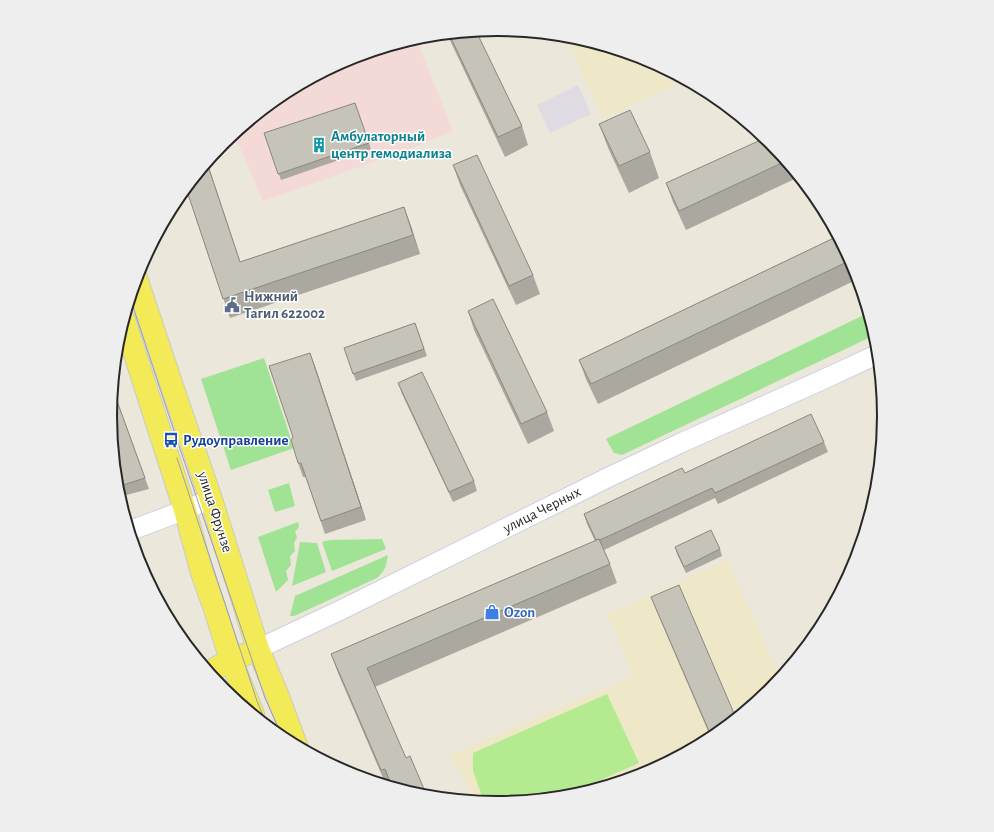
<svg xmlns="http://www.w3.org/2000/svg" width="994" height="832" font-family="'Alegreya Sans',sans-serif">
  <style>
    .industrial { fill: #dfdbe3 }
    .education { fill: #eee8c8 }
    .medical { fill: #f3dad6 }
    .green { fill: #a1e394 }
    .pitch { fill: #b4eb90 }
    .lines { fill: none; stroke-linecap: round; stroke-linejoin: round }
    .minor-casing { stroke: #cfcfe2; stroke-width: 21 }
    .major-casing { stroke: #cbcbcb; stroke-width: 24 }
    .minor { stroke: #fff; stroke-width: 19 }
    .major { stroke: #f2ea57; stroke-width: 22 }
    .tram { stroke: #9d9cb3; stroke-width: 1 }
    .wall { fill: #aaa89f }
    .shaded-wall { fill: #8b8882 }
    .building { fill: #c6c3b9; stroke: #8b8882 }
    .labels { text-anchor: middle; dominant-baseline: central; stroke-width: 3; stroke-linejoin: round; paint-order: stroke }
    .culture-label { font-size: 15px; font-weight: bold; fill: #0d838f; stroke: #fff; text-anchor: start }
    .service-label { font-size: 15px; font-weight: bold; fill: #4e5e75; stroke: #fff; text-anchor: start }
    .transit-label { font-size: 15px; font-weight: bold; fill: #164399; stroke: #fff; text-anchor: start }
    .street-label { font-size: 15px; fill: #282828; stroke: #fff }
    .shop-label { font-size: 15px; font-weight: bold; fill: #366cbe; stroke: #fff; text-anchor: start }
    .rim { fill: none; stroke: #282828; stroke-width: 2 }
  </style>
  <rect width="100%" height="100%" fill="#ebe7da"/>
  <path class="industrial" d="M578 85 591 114 550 133 537 105Z"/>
  <g class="education">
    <path d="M566 36H573L645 59 685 80 603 119Z"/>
    <path d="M728 560 780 678 770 690 712 738 645 774 572 796 497 803 478 801 449 755 632 676 608 614Z"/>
  </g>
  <path class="medical" d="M416 38 453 131 407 150 263 201 234 134 282 94 349 58Z"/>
  <g class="green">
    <path d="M868 313 875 335 622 455 614 453 606 439Z"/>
    <path d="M264 358 294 448 231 470 201 379Z"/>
    <path d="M289 483 295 506 275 512 268 490Z"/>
    <path d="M298 522 299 527 295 532 297 537 294 543 295 551 290 556 291 565 286 571 288 580 276 592 258 537Z"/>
    <path d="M382 539 386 549 332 571 322 542 330 540Z"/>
    <path d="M300 542 317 543 326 572 292 586Z"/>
    <path d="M388 555C386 566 386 570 377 578L294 616H290L295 596Z"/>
  </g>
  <path class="pitch" d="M607 694 639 763 565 796 497 803 484 802 473 771V753Z"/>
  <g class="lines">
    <g class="minor-casing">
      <g id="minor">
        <path d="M129 531 185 510 211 499"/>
        <path d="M258 649 345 608 609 477 683 442 822 380 878 354"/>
      </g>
    </g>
    <g class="major-casing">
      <g id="major">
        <path d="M136 278 174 392 211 499 258 649 277 694 296 745"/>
        <path d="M124 320 185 510 202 573 215 609 231 660 253 714"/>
        <path d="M209 672 231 660 244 655"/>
      </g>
    </g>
    <use href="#minor" class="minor"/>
    <use href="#major" class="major"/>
    <g class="tram">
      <path d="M130 298 178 443 265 698 283 738"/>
      <path d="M177 458 257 701 268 727"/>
    </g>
  </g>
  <g class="wall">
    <path d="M476 31 522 126 528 145 505 157 447 34Z"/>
    <path d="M355 103 371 149 281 180 264 133Z"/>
    <path d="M599 124 650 152 659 178 629 193 609 150Z"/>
    <path d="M771 143 799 177 686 230 673 202 666 183Z"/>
    <path d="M207 162 240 262 404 207 420 254 230 318 186 188Z"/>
    <path d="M453 165 533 275 540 294 516 305 460 185Z"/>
    <path d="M838 236 853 264 858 279 598 404 586 379 579 360Z"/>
    <path d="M468 311 547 412 554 431 528 444 474 330Z"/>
    <path d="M415 323 427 356 356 381 344 348Z"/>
    <path d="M310 353 366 520 325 534 306 477H303L298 463 293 437Z"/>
    <path d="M398 383 474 481 477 491 453 502 402 394Z"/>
    <path d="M117 401 149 489 119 497 117 491 110 416Z"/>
    <path d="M824 442 828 452 718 504 715 498 604 550 610 564 617 583 375 687 421 796 386 785 338 673 331 654 595 541 587 524 584 514 685 473Z"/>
    <path d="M675 547 720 549 722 556 686 573 677 554Z"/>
    <path d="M651 597 712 738H711L656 610Z"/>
  </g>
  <g class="shaded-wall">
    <path d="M207 162 247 281 207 163Z"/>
    <path d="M404 207 411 226 420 254 413 235Z"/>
    <path d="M310 353 315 366 366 520 361 507Z"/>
  </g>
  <g class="building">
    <path d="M476 31 522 126 498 137 449 34Z"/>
    <path d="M355 103 369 143 278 174 264 133Z"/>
    <path d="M630 110 650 152 619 166 599 124Z"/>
    <path d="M765 138 771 143 786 161 679 211 666 183Z"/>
    <path d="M477 155 533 275 509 286 453 165Z"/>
    <path d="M207 163 240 262 404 207 413 235 223 299 186 188Z"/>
    <path d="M838 236 851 260 591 384 579 360Z"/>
    <path d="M493 299 547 412 521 424 468 311Z"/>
    <path d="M415 323 424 349 353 374 344 348Z"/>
    <path d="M310 353 361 507 321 521 301 463H298L291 440 293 437 269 366Z"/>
    <path d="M422 372 474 481 449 492 398 383Z"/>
    <path d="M117 401 145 478 117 487 110 416 111 402Z"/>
    <path d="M883 411 884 416 883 424Z"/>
    <path d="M811 414 824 442 715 493 712 488 600 540 599 539 596 540 584 514 682 468 685 473Z"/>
    <path d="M883 428 882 435 879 430Z"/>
    <path d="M882 436 881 447 877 438Z"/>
    <path d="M711 530 720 549 684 567 675 547Z"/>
    <path d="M599 539 610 564 367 668 406 758 410 756 427 796H421L392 787 385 769 381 770 331 654Z"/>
    <path d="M679 585 736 718 712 738 651 597Z"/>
  </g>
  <defs>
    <g id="building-bare" transform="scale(1.2)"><path d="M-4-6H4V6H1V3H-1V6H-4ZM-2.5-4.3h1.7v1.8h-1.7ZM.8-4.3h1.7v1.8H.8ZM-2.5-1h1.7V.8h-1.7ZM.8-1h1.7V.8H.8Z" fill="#0f9aa8" stroke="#fff" stroke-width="2.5" paint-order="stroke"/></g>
    <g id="civic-bare" transform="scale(1.2)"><path d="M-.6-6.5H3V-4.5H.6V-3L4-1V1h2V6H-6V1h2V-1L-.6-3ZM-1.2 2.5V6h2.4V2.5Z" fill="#5c6f8a" stroke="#fff" stroke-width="2.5" paint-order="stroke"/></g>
    <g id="bus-bare" transform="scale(1.2)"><path d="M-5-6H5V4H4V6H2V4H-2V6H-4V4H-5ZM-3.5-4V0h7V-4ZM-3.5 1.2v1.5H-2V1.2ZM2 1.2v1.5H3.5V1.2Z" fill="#1a4fb4" stroke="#fff" stroke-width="2.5" paint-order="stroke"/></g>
    <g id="shop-bare" transform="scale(1.2)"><path d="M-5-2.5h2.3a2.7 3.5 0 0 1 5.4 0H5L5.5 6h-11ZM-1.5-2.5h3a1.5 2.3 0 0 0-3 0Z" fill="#3f7fe0" stroke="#fff" stroke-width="2.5" paint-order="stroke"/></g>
  </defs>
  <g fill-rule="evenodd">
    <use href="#building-bare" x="319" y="145"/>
    <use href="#civic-bare" x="232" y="305"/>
    <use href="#bus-bare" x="171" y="440"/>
    <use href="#shop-bare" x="492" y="612"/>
  </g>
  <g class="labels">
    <g class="culture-label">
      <text x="331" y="136">Амбулаторный<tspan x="331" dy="17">центр гемодиализа</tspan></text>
    </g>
    <g class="service-label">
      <text x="244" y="296">Нижний<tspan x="244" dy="17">Тагил 622002</tspan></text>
    </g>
    <g class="transit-label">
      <text x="183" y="440">Рудоуправление</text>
    </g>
    <g class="street-label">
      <text transform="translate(542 510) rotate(-27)">улица Черных</text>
      <text transform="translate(215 512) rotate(72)">улица Фрунзе</text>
    </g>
    <g class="shop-label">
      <text x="504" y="612">Ozon</text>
    </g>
  </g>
  <path d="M0 0H994V832H0ZM117 416a380 380 0 1 1 760 0a380 380 0 1 1-760 0Z" fill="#eee" fill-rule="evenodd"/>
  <path class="rim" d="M117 416a380 380 0 1 1 760 0a380 380 0 1 1-760 0Z"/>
</svg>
